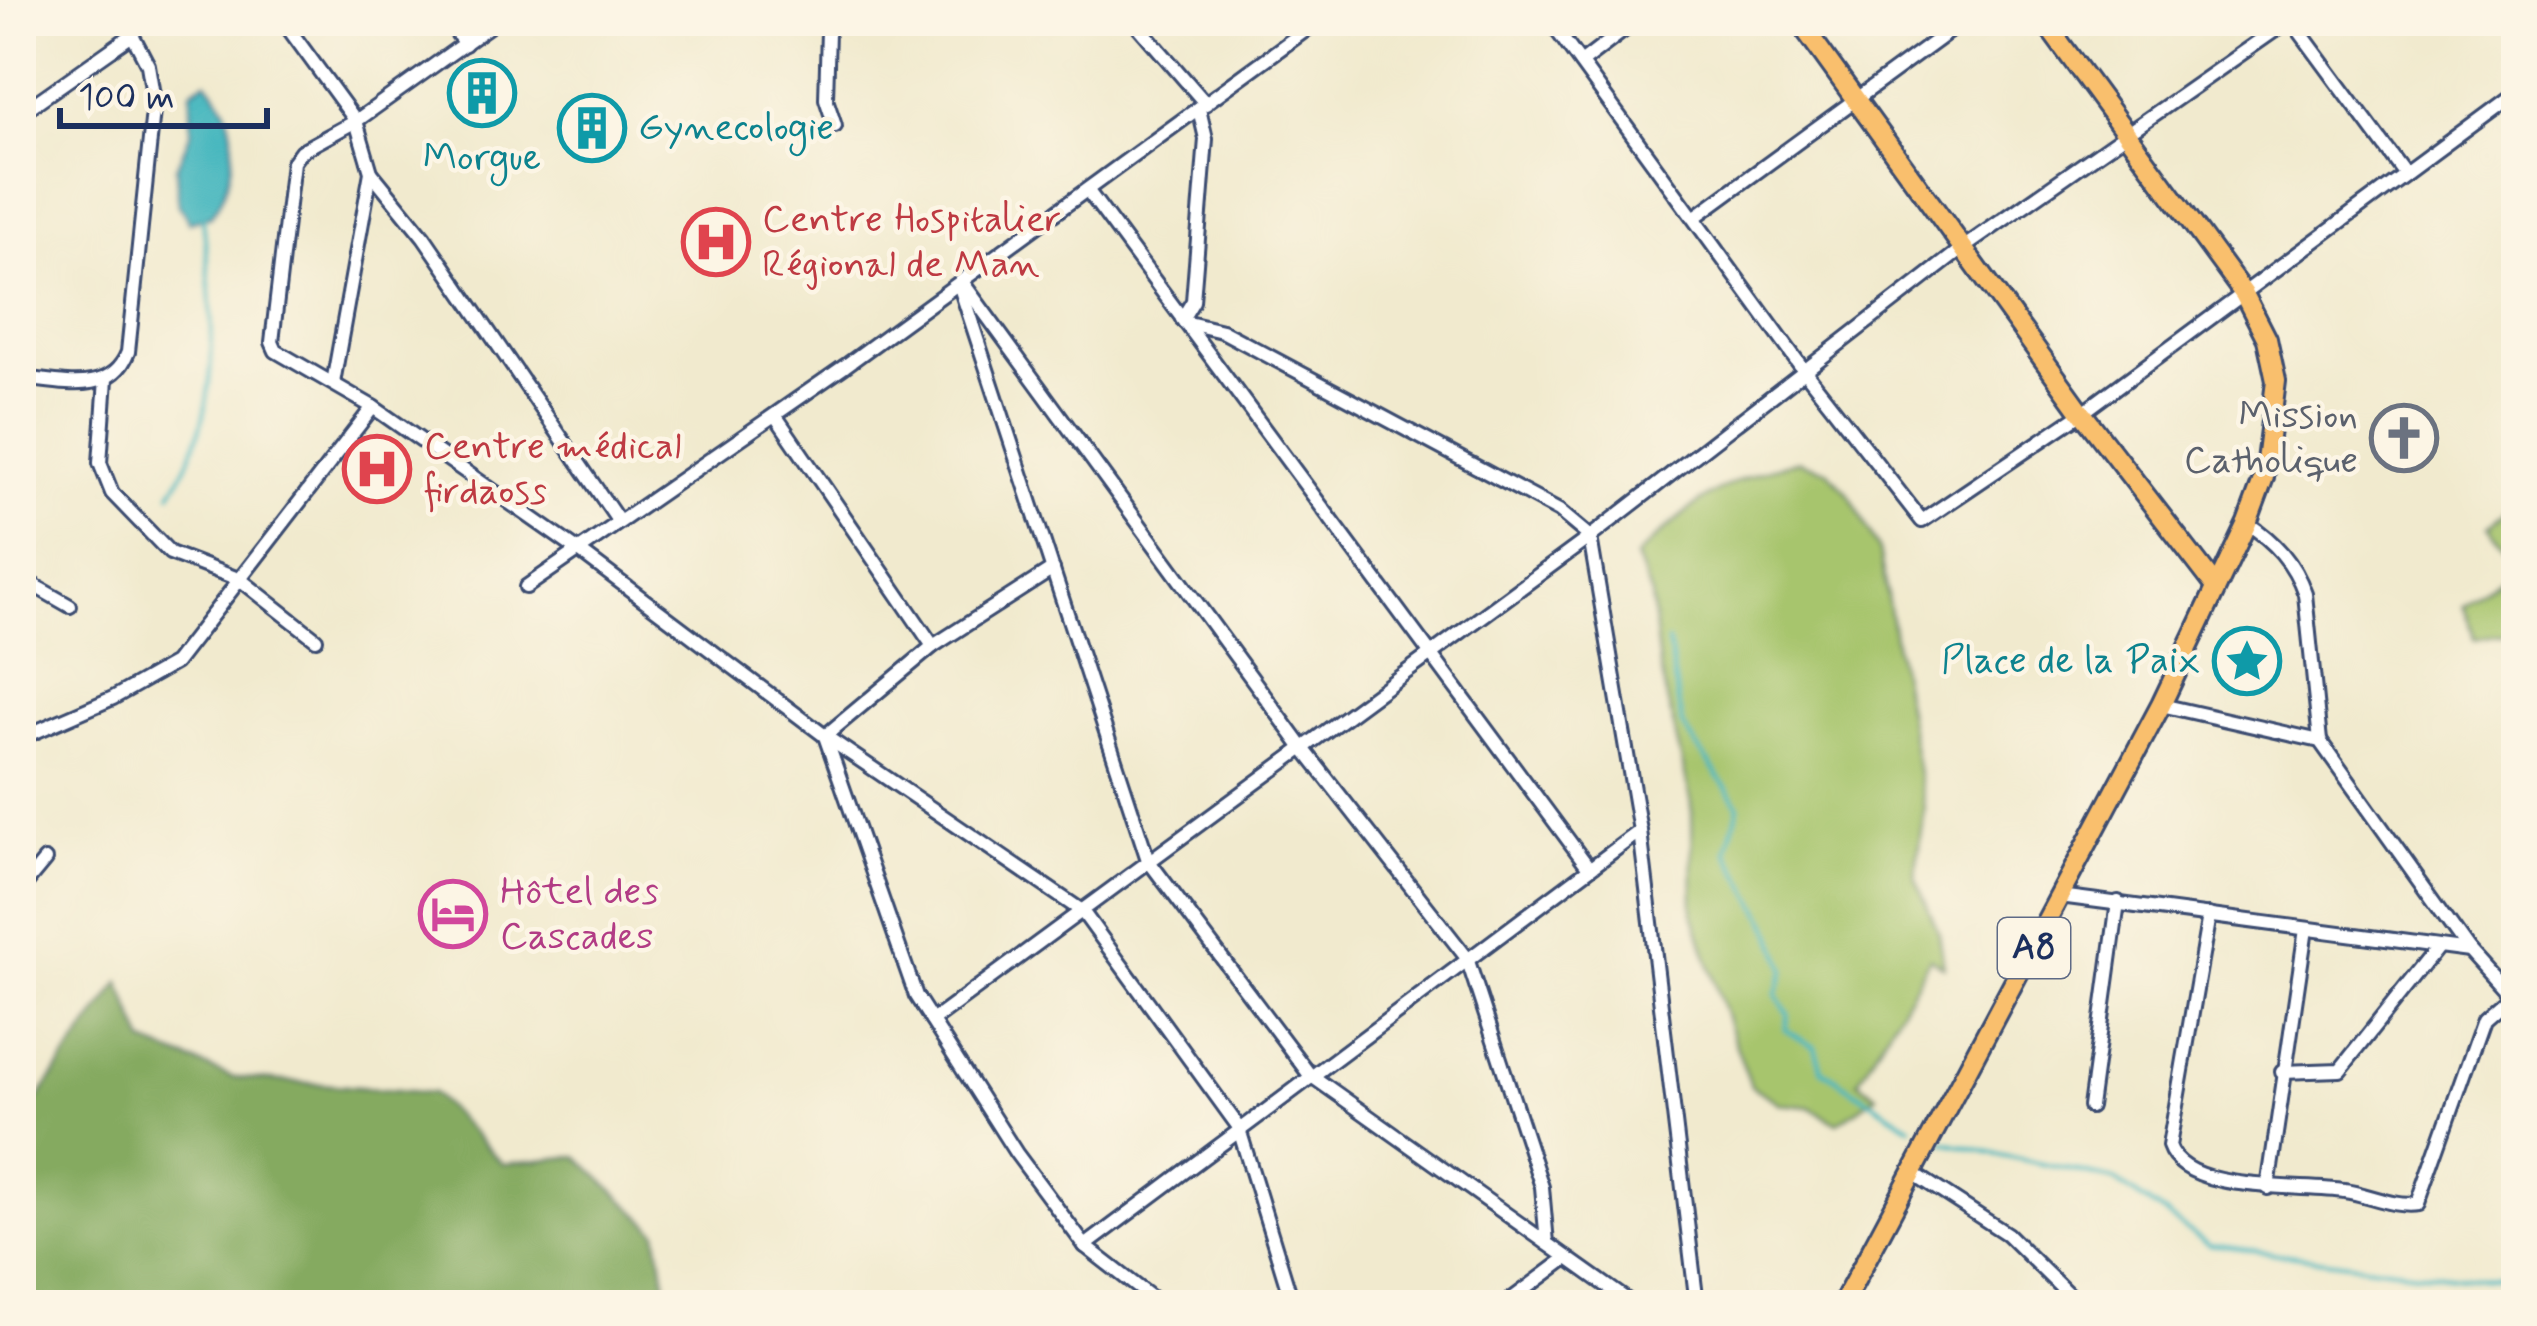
<svg xmlns="http://www.w3.org/2000/svg" width="2537" height="1326" font-family="Mynerve,sans-serif">
  <style>
    .green { fill: #a7c56d; stroke: #617a66; stroke-width: 3 }
    .forest { fill: #85aa60; stroke: #506c5f; stroke-width: 3 }
    .water { fill: #48b8bf; stroke: #32748e; stroke-width: 3 }
    .lines { fill: none; stroke-linecap: round; stroke-linejoin: round }
    .stream { stroke: #48b8bf; stroke-width: 4.5 }
    .street-casing { stroke: #3b4b6f; stroke-width: 18 }
    .primary-casing { stroke: #3b4b6f; stroke-width: 24 }
    .street { stroke: #fff; stroke-width: 12 }
    .primary { stroke: #f9bf6d; stroke-width: 18 }
    .labels { text-anchor: middle; dominant-baseline: central; stroke-width: 9; stroke-linejoin: round; paint-order: stroke }
    .shield { fill: #fcf5e5; stroke: #5e6a86; stroke-width: 3 }
    .shield-label { font-size: 36px; font-weight: bold; fill: #1b2f5e }
    .culture-label { font-size: 39px; fill: #0d838f; stroke: #fcf5e5; text-anchor: start }
    .health-label { font-size: 39px; fill: #be3a42; stroke: #fcf5e5; text-anchor: start }
    .worship-label { font-size: 39px; fill: #5b616d; stroke: #fcf5e5; text-anchor: end }
    .hotel-label { font-size: 39px; fill: #b23c85; stroke: #fcf5e5; text-anchor: start }
  </style>
  <rect width="100%" height="100%" fill="#fcf5e5"/>
  <filter id="ink" filterUnits="userSpaceOnUse"><feTurbulence type="fractalNoise" baseFrequency=".00833" numOctaves="2"/><feDisplacementMap in="SourceGraphic" scale="24" xChannelSelector="R" yChannelSelector="G"/><feConvolveMatrix kernelMatrix="1 2 1 2 8 2 1 2 1" color-interpolation-filters="sRGB"/></filter>
  <filter id="wash" filterUnits="userSpaceOnUse"><feTurbulence type="fractalNoise" baseFrequency=".004" numOctaves="4" result="noise"/><feDisplacementMap in="SourceGraphic" scale="48" xChannelSelector="R" yChannelSelector="G"/><feGaussianBlur stdDeviation="2.7" result="paint"/><feColorMatrix in="noise" values="0 0 0 0 0 0 0 0 0 0 0 0 0 0 0 0 0 1.4 0 .05"/><feComposite in="paint" operator="in"/></filter>
  <g filter="url(#wash)">
    <rect width="100%" height="100%" fill="#f1eace"/>
    <g class="green">
      <path d="M1798 461 1828 470 1849 494 1879 551 1924 808 1915 876 1939 934 1944 967 1930 958 1858 1081 1877 1095 1838 1123 1809 1107 1781 1104 1751 1086 1729 1027 1693 913 1692 804 1659 666 1651 596 1636 557C1691 504 1723 479 1798 461Z"/>
      <path d="M2516 501V629L2474 638 2463 605 2516 563 2488 526Z"/>
    </g>
    <path class="forest" d="M120 982 145 1043 232 1077 433 1093 503 1164 577 1156 657 1231 669 1305H21V1123Z"/>
    <path class="water" d="M206 81C243 118 239 174 211 216L189 222 178 203 176 168 191 132V91Z"/>
    <g class="lines">
      <g class="stream">
        <path d="M171 493C226 408 213 313 203 219"/>
        <path d="M1668 642 1682 725 1739 806 1727 851 1773 933 1785 969 1776 995 1789 1014 1785 1030 1815 1047 1822 1070 1911 1127"/>
        <path d="M1944 1142 2114 1180 2210 1245 2503 1283"/>
      </g>
    </g>
  </g>
  <g filter="url(#ink)">
    <g class="lines">
      <g class="street-casing">
        <g id="street">
          <path d="M283 21 356 121 371 172 333 383"/>
          <path d="M448 21 465 44"/>
          <path d="M496 21 356 121 301 151 293 162 272 342 276 351 373 407 579 551 825 736 1082 911 1238 1126 1293 1305"/>
          <path d="M1134 21 1206 104"/>
          <path d="M1550 21 1803 369 1922 521 2082 413 2516 92"/>
          <path d="M2292 21 2405 174"/>
          <path d="M828 31 826 99 835 126"/>
          <path d="M1581 63 1636 21"/>
          <path d="M21 113 132 35"/>
          <path d="M371 172 424 237 617 519"/>
          <path d="M1088 191 1589 868"/>
          <path d="M1695 217 1963 21"/>
          <path d="M963 283 1302 747 1467 958 1542 1187 1547 1243"/>
          <path d="M959 284 1148 860 1309 1074 1634 1305"/>
          <path d="M1182 319 1193 301 1206 139 1199 109"/>
          <path d="M1184 322 1222 331 1559 511 1590 537 1640 831 1697 1305"/>
          <path d="M21 378C59 381 111 397 128 352L154 101 148 65 125 21"/>
          <path d="M106 379 100 463 112 493 170 553 241 580 316 639"/>
          <path d="M775 415 933 646"/>
          <path d="M2247 523C2274 541 2294 562 2305 594L2320 741"/>
          <path d="M1053 569 933 646 825 736 916 996 1016 1153 1085 1246 1161 1305"/>
          <path d="M21 578 70 606"/>
          <path d="M526 587 845 366 1318 21"/>
          <path d="M2161 705 2320 741 2469 950 2512 998"/>
          <path d="M21 738 113 698 175 663 373 407"/>
          <path d="M21 889 45 860"/>
          <path d="M2060 896 2469 950"/>
          <path d="M2209 915 2169 1146C2185 1195 2304 1184 2344 1191 2368 1194 2394 1208 2418 1204L2484 1018 2509 996"/>
          <path d="M932 1021 1590 537 1963 248 2288 21"/>
          <path d="M2282 1072 2340 1070 2437 948"/>
          <path d="M2090 1107 2118 902"/>
          <path d="M1913 1173 2007 1234 2079 1305"/>
          <path d="M2268 1188 2306 929"/>
          <path d="M1085 1246 1640 831"/>
          <path d="M1504 1305 1567 1258"/>
          <path d="M2512 1305 2516 1258"/>
        </g>
      </g>
      <g class="primary-casing">
        <g id="primary">
          <path d="M1799 21 2082 413 2216 587"/>
          <path d="M1842 1305 2161 705 2247 523 2264 477 2276 381 2267 339 2244 294 2044 21"/>
        </g>
      </g>
      <use href="#street" class="street"/>
      <use href="#primary" class="primary"/>
    </g>
  </g>
  <defs>
    <g id="building-ring" transform="scale(3.45)"><circle r="9.5" fill="#fcf5e5" stroke="#0f9aa8" stroke-width="1.5"/><path d="M-4-6H4V6H1V3H-1V6H-4ZM-2.5-4.3h1.7v1.8h-1.7ZM.8-4.3h1.7v1.8H.8ZM-2.5-1h1.7V.8h-1.7ZM.8-1h1.7V.8H.8Z" fill="#0f9aa8"/></g>
    <g id="hospital-ring" transform="scale(3.45)"><circle r="9.5" fill="#fcf5e5" stroke="#e0444e" stroke-width="1.5"/><path d="M-5-5h3v3.5h4V-5h3V5h-3V1.5h-4V5h-3Z" fill="#e0444e"/></g>
    <g id="church-ring" transform="scale(3.45)"><circle r="9.5" fill="#fcf5e5" stroke="#6b7280" stroke-width="1.5"/><path d="M-1.2-6h2.4v3.5h3.3v2.4h-3.3V6h-2.4V-.1h-3.3v-2.4h3.3Z" fill="#6b7280"/></g>
    <g id="sight-ring" transform="scale(3.45)"><circle r="9.5" fill="#fcf5e5" stroke="#0f9aa8" stroke-width="1.5"/><path d="M0-6L1.8-2.2L6-1.7L2.9 1.2L3.7 5.4L0 3.3L-3.7 5.4L-2.9 1.2L-6-1.7L-1.8-2.2Z" fill="#0f9aa8"/></g>
    <g id="hotel-ring" transform="scale(3.45)"><circle r="9.5" fill="#fcf5e5" stroke="#d1479c" stroke-width="1.5"/><path d="M-6-4.5h1.5V1H6V5H4.5V3h-9V5H-6ZM-4 0a1.8 1.8 0 1 1 3.6 0ZM.5 0V-2.5h3Q6-2.5 6 0Z" fill="#d1479c"/></g>
  </defs>
  <g fill-rule="evenodd">
    <use href="#building-ring" x="482" y="93"/>
    <use href="#building-ring" x="592" y="128"/>
    <use href="#hospital-ring" x="716" y="242"/>
    <use href="#church-ring" x="2404" y="438"/>
    <use href="#hospital-ring" x="377" y="469"/>
    <use href="#sight-ring" x="2247" y="661"/>
    <use href="#hotel-ring" x="453" y="914"/>
  </g>
  <g class="labels">
    <rect class="shield" x="1998" y="918" width="72" height="60" rx="9"/>
    <g class="shield-label">
      <text x="2034" y="948">A8</text>
    </g>
    <g class="culture-label">
      <text x="638" y="128">Gynecologie</text>
      <text x="482" y="158" text-anchor="middle">Morgue</text>
      <text x="2200" y="661" text-anchor="end">Place de la Paix</text>
    </g>
    <g class="health-label">
      <text x="762" y="220">Centre Hospitalier<tspan x="762" dy="45">Régional de Man</tspan></text>
      <text x="424" y="447">Centre médical<tspan x="424" dy="45">firdaoss</tspan></text>
    </g>
    <g class="worship-label">
      <text x="2358" y="416">Mission<tspan x="2358" dy="45">Catholique</tspan></text>
    </g>
    <g class="hotel-label">
      <text x="500" y="892">Hôtel des<tspan x="500" dy="45">Cascades</tspan></text>
    </g>
  </g>
  <rect width="2537" height="1326" fill="none" stroke="#fcf5e5" stroke-width="72"/>
  <path d="M60 108v18h207v-18" fill="none" stroke="#1b2f5e" stroke-width="6"/>
  <text x="78" y="108" font-size="36" fill="#1b2f5e" stroke="#fcf5e5" stroke-width="9" paint-order="stroke">100 m</text>
</svg>
